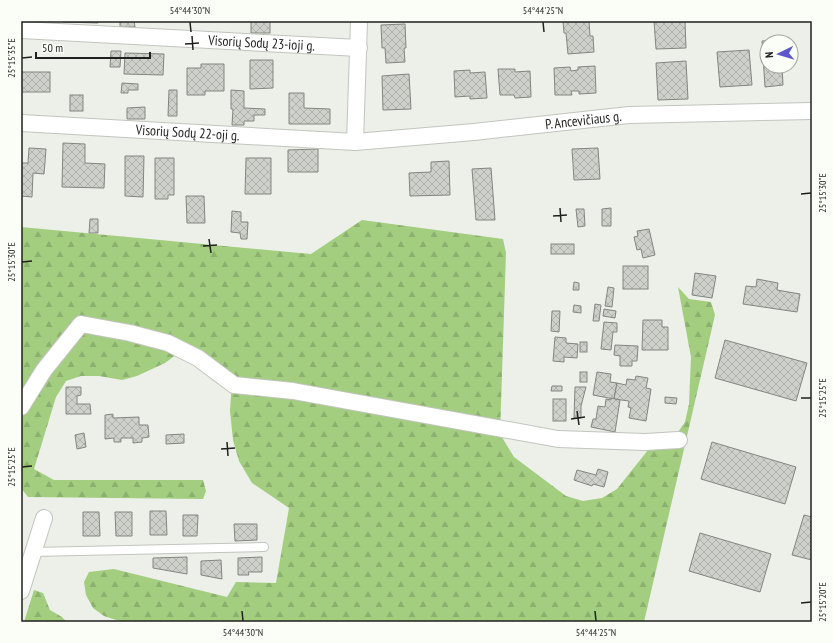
<svg xmlns="http://www.w3.org/2000/svg" width="833" height="643" font-family="'PT Sans Narrow',sans-serif">
  <style>
    .forest { fill: url(#forest-firs) }
    .building { fill: url(#building-cross-hatch); stroke: #828680 }
    .lines { fill: none; stroke-linecap: round; stroke-linejoin: round }
    .service-casing { stroke: #c1c5be; stroke-width: 10 }
    .minor-casing { stroke: #c1c5be; stroke-width: 18 }
    .service { stroke: #fff; stroke-width: 8 }
    .minor { stroke: #fff; stroke-width: 16 }
    .ticks { fill: none; stroke: #1f211e; stroke-width: 1.5 }
    .labels { text-anchor: middle; dominant-baseline: central; stroke-width: 3; stroke-linejoin: round; paint-order: stroke }
    .street-label { font-size: 14px; fill: #1f211e; stroke: #fafef7 }
    .neatline { fill: none; stroke: #1f211e; stroke-width: 1.5 }
    .ticks-label { font-size: 10px; text-anchor: middle; fill: #1f211e }
  </style>
  <defs>
    <pattern id="forest-firs" width="22" height="20" patternUnits="userSpaceOnUse"><rect width="22" height="20" fill="#a3cd7f"/><path d="M5 1l3.5 6h-7zM16 11l3.5 6h-7z" fill="#8cb06d"/></pattern>
    <pattern id="building-cross-hatch" width="8" height="8" patternUnits="userSpaceOnUse"><rect width="8" height="8" fill="#cdd1ca"/><path d="M0 0l8 8M0 8l8-8" fill="none" stroke="#b0b3ad"/></pattern>
  </defs>
  <rect width="100%" height="100%" fill="#ecf0e9"/>
  <g class="forest">
    <path d="M362 220 503 239 506 253 500 434 514 457 566 496 583 501 602 498 617 489 652 445 678 432 685 422 689 404 691 357 678 287 689 299 711 302 715 315 644 622H122L104 616 93 608 86 595 84 582 89 572 114 569 227 597 236 582 276 583 289 508 252 483 239 461 233 440 230 411 232 380 177 354 165 363 137 376 122 380 99 376H81L66 381 56 397 34 469 54 480H203L206 491 203 499 28 497 21 488V227L311 254Z"/>
    <path d="M34 590 43 593 50 610 62 617 67 622H24Z"/>
  </g>
  <g class="building">
    <path d="M63 21H98V23L63 22Z"/>
    <path d="M120 21H134L135 27H120Z"/>
    <rect x="251" y="21" width="19" height="12"/>
    <path d="M563 21H589L590 36H593L594 52 568 54 566 33H564Z"/>
    <path d="M654 21H685L686 48 656 49Z"/>
    <path d="M405 24 406 48H404L405 62 386 63 385 48H382L381 25Z"/>
    <path d="M780 40V42H767V66H782L783 85 765 87 762 41Z"/>
    <path d="M749 50 752 85 720 87 717 52Z"/>
    <path d="M111 51H121L120 67H110Z"/>
    <path d="M125 53 164 54 163 75 124 74Z"/>
    <path d="M250 60H273V88L250 89Z"/>
    <path d="M686 61 688 99 658 100 656 63Z"/>
    <path d="M201 64H224V91H205V95H187V68H201Z"/>
    <path d="M595 66 596 93 579 94V91H571L572 95H555L554 68 570 67 571 71 578 70V67Z"/>
    <path d="M498 69H515V72L530 71 531 97 515 98 514 95H500Z"/>
    <path d="M470 70V73L485 72 487 98 470 99V96L455 97 454 71Z"/>
    <rect x="21" y="72" width="29" height="20"/>
    <path d="M409 74 411 109 383 110 382 76Z"/>
    <path d="M122 83 138 84V90H128V93H121Z"/>
    <path d="M169 90H177V116H168Z"/>
    <path d="M231 90 244 91V108L265 109V115H254V121H244V125H232L233 109H231Z"/>
    <path d="M289 93H304V108L330 109V124H289Z"/>
    <rect x="70" y="95" width="13" height="16"/>
    <path d="M145 107V119H127V108Z"/>
    <path d="M63 143 85 144V163L105 164 104 188 62 187Z"/>
    <path d="M29 148 46 149 44 174 33 173 32 197 21 196V163H28Z"/>
    <path d="M598 148 600 179 574 180 572 149Z"/>
    <path d="M318 149V172H288V150Z"/>
    <path d="M125 156H144L143 197 125 196Z"/>
    <path d="M155 158H174V195H168V199H155Z"/>
    <path d="M246 158H271V194H245Z"/>
    <path d="M449 161 450 195 410 196 409 173 431 172V162Z"/>
    <path d="M491 168 495 220H476L472 169Z"/>
    <path d="M186 196H204L205 223H187Z"/>
    <path d="M611 208V226H602V209Z"/>
    <path d="M576 209H584L585 226 578 227Z"/>
    <path d="M232 211 241 212V222H248L247 239H241L240 233 231 232Z"/>
    <path d="M90 219H98V233H89Z"/>
    <path d="M649 229 655 255 643 258 641 249 637 250 634 237 638 236 637 231Z"/>
    <rect x="551" y="244" width="23" height="10"/>
    <rect x="623" y="266" width="25" height="23"/>
    <path d="M695 273 716 276 712 298 692 295Z"/>
    <path d="M757 279 778 283 777 290 800 294 797 312 743 304 746 286 756 287Z"/>
    <path d="M574 282 579 283V290H573Z"/>
    <path d="M608 287 614 288 612 307 605 306Z"/>
    <path d="M595 304 601 305 599 321H593Z"/>
    <path d="M574 305 581 306V313L573 312Z"/>
    <path d="M604 309 616 311 615 318 603 316Z"/>
    <path d="M552 311H560L559 332 551 331Z"/>
    <path d="M643 320H662V327H668V350H642Z"/>
    <path d="M604 322 617 323V332H613L611 350 601 349Z"/>
    <path d="M555 337 566 338V343L578 344 577 358 564 357V362L553 361Z"/>
    <path d="M725 340 807 363 796 401 715 378Z"/>
    <rect x="580" y="342" width="7" height="10"/>
    <path d="M615 345 638 346 637 361H632V366H620V356L614 355Z"/>
    <rect x="580" y="372" width="7" height="10"/>
    <path d="M597 372 611 374 610 382 617 383 614 399 593 395Z"/>
    <path d="M636 376 648 378 646 388 651 389 646 421 629 418 631 408 628 407 629 401 614 399 617 383 626 385 627 379 635 380Z"/>
    <path d="M552 386H562V391H551Z"/>
    <path d="M66 387H81V395L77 396V404H90L91 414H66Z"/>
    <path d="M575 387H586L581 406V418H574Z"/>
    <path d="M665 397 677 398 676 404 665 403Z"/>
    <path d="M611 398 620 400 615 432 591 427 593 419H596L598 406 605 407 606 399 611 400Z"/>
    <rect x="553" y="399" width="13" height="22"/>
    <path d="M113 414V418L139 417V425H148L149 437 142 438V442L133 443V438H121V442H114V438L105 439V415Z"/>
    <path d="M84 433 86 447 77 449 75 435Z"/>
    <path d="M184 434V443L166 444V435Z"/>
    <path d="M712 442 796 467 785 504 701 479Z"/>
    <path d="M598 469 608 472 604 487 593 484 592 486 574 480 577 470 596 475Z"/>
    <path d="M150 511H166L167 535H150Z"/>
    <path d="M83 512H99L100 536H83Z"/>
    <path d="M115 512H132V536H116Z"/>
    <path d="M183 515H198L197 536H183Z"/>
    <path d="M804 515 812 517V560L792 555Z"/>
    <path d="M234 524H257V540L235 541Z"/>
    <path d="M700 533 771 554 760 592 689 571Z"/>
    <path d="M187 557V574L153 568V558Z"/>
    <path d="M262 557V572H248L249 575H238V558Z"/>
    <path d="M221 560 222 579 201 575V561Z"/>
  </g>
  <g class="lines">
    <g class="service-casing">
      <path id="service" d="M32 552 264 547"/>
    </g>
    <g class="minor-casing">
      <g id="minor">
        <path id="s1" d="M21 30 359 48"/>
        <path id="s2" d="M21 123 355 142 474 132 629 115 812 111"/>
        <path d="M355 142 359 21"/>
        <path d="M21 407 44 370 81 324 130 333 168 343 198 358 234 385 293 391 558 439 645 442 679 440"/>
        <path d="M21 591 44 518"/>
      </g>
    </g>
    <use href="#service" class="service"/>
    <use href="#minor" class="minor"/>
  </g>
  <path class="ticks" d="M190 22 191 32M543 22 544 32M192 36 193 50M185 44 199 43M22 58 32 57M801 194 811 193M560 208 561 222M553 216 567 215M209 239 211 253M203 246 217 245M22 262 32 261M801 398H811M577 411 579 425M571 419 585 417M227 442 228 456M221 449 235 448M22 467 32 466M801 603 811 602M242 611 243 621M595 611 596 621"/>
  <g class="labels">
    <g class="street-label">
      <text stroke="none"><textPath href="#s1" startOffset="241">Visorių Sodų 23-ioji g.</textPath></text>
      <text stroke="none"><textPath href="#s2" startOffset="564">P. Ancevičiaus g.</textPath></text>
      <text stroke="none"><textPath href="#s2" startOffset="167">Visorių Sodų 22-oji g.</textPath></text>
    </g>
  </g>
  <rect width="833" height="643" fill="none" stroke="#fafef7" stroke-width="44"/>
  <g transform="translate(779 54) rotate(265)"><circle r="19" fill="#fafef7" stroke="#a2a6a0"/>
  <path d="M0-3L7 15L0 10L-7 15Z" fill="#5e56cf"/>
  <text y="-6" font-size="11" font-weight="bold" text-anchor="middle" fill="#1f211e">N</text>
  </g>
  <path d="M36 52v6h114v-6" fill="none" stroke="#1f211e" stroke-width="2"/>
  <text x="42" y="52" font-size="12" fill="#1f211e" stroke="#fafef7" stroke-width="3" paint-order="stroke">50 m</text>
  <rect x="22" y="22" width="789" height="599" class="neatline"/>
  <g class="ticks-label">
    <text x="190" y="14">54°44'30"N</text>
    <text x="543" y="14">54°44'25"N</text>
    <text transform="translate(11 58) rotate(-90)" y="4">25°15'35"E</text>
    <text transform="translate(822 193) rotate(-90)" y="4">25°15'30"E</text>
    <text transform="translate(11 262) rotate(-90)" y="4">25°15'30"E</text>
    <text transform="translate(822 398) rotate(-90)" y="4">25°15'25"E</text>
    <text transform="translate(11 467) rotate(-90)" y="4">25°15'25"E</text>
    <text transform="translate(822 602) rotate(-90)" y="4">25°15'20"E</text>
    <text x="243" y="636">54°44'30"N</text>
    <text x="596" y="636">54°44'25"N</text>
  </g>
</svg>
